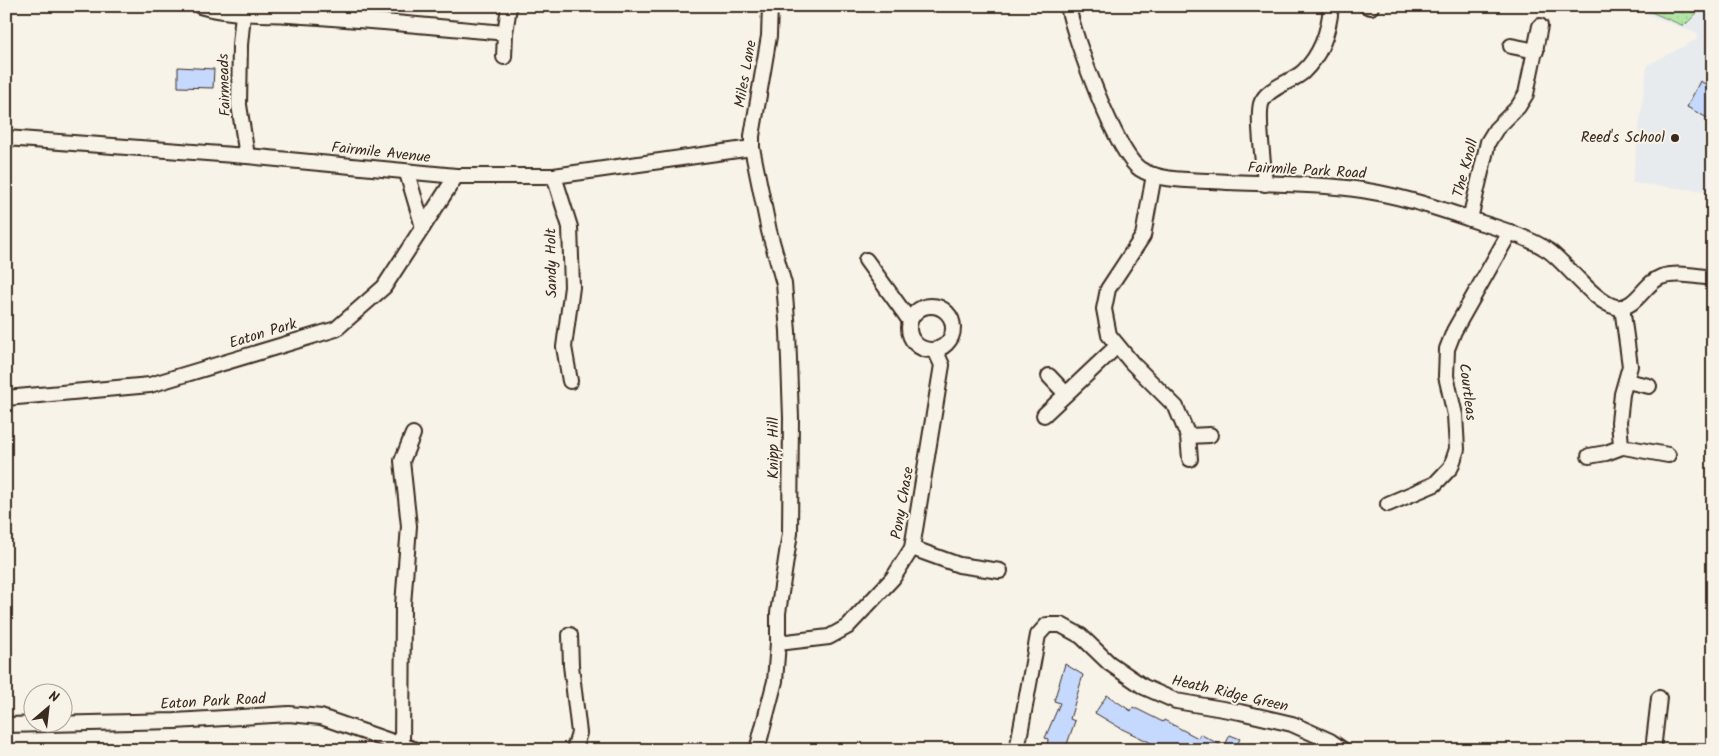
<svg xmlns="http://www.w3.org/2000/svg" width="1719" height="756" font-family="Kalam,sans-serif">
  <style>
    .built { fill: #e8ebee }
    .park { fill: url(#park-dots); stroke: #768862 }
    .building { fill: #c5d8fd; stroke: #3b2a1e }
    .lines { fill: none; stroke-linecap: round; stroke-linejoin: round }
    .minor-casing { stroke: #3b2a1e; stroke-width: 18 }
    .minor { stroke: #f7f3e8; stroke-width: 14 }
    .poi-dot { fill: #3b2a1e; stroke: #f7f3e8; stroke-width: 2 }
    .labels { text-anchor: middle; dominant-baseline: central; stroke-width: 4; stroke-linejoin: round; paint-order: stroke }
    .street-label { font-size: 15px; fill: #3b2a1e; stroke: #f7f3e8 }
    .poi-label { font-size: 15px; fill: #3b2a1e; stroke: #f7f3e8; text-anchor: end }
  </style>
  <defs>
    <pattern id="park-dots" width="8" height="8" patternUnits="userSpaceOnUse" patternTransform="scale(1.25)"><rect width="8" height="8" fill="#b1e5a6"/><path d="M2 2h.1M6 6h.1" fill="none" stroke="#99c58e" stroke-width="1.8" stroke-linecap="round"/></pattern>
  </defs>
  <rect width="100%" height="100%" fill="#f7f3e8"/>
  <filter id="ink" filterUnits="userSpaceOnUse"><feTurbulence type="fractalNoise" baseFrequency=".02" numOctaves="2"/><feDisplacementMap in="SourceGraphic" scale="10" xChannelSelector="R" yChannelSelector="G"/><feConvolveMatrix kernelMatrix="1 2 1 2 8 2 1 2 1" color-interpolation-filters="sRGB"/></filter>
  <g filter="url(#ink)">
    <path class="built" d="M1626 6H1713V192L1632 183 1647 65 1696 40 1698 34Z"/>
    <path class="park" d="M1637 6H1704L1684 26Z"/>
    <g class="building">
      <path d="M178 67 214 69 213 88 178 87Z"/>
      <path d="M1700 81 1713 88V121L1687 107Z"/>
      <path d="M1065 664 1083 675 1070 719 1075 721 1065 750H1047L1048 739 1045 738 1060 703 1054 701Z"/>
      <path d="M1107 695 1131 711 1133 707 1163 722 1164 720 1198 738 1200 734 1224 747 1230 735 1240 739 1234 750H1197L1187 744 1184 750H1166L1122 729 1095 713Z"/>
    </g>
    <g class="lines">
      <g class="minor-casing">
        <g id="minor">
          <path d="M200 6C234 16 268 13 303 16 370 20 438 27 505 33"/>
          <path d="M1068 6C1074 38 1116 153 1140 169 1158 181 1191 180 1211 181 1256 184 1302 183 1347 188 1393 193 1438 208 1482 223 1502 229 1532 239 1549 251 1567 264 1595 303 1616 307 1636 310 1644 283 1661 277 1676 272 1697 276 1713 278"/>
          <path d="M1367 6 1371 7"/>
          <path d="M243 14 240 45 239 105 247 156"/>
          <path d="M1511 46 1536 51"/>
          <path d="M504 57 505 33 509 7"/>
          <path d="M6 138 247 156 456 176H554L752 148"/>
          <path d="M407 173 423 227"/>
          <path d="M1154 175 1143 236 1108 289 1104 309 1109 335 1132 363 1176 407 1188 436 1190 459"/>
          <path d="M554 176 570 227 572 287 564 347 570 381"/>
          <path d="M1265 184C1264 166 1257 120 1261 104 1266 88 1292 82 1303 72 1322 54 1329 31 1331 6"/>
          <path d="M1470 219 1488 142 1496 129 1518 107 1526 94 1540 26"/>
          <path d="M866 260 910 321"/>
          <circle cx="931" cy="328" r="22"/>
          <path d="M1622 307 1630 366 1622 394 1619 422 1621 445 1624 447 1668 455"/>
          <path d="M1049 376 1066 394"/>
          <path d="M1626 381 1649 386"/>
          <path d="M6 398 150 385 336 329 384 287 456 176"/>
          <path d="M1044 415 1117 346"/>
          <path d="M1188 436 1210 435"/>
          <path d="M1589 456 1606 453 1622 447"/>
          <path d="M1388 504 1435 484 1451 467 1457 449 1455 415 1446 376 1447 349 1454 331 1510 232"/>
          <path d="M912 548 959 565 1000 571"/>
          <path d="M570 635 571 665 579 733 574 750"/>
          <path d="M778 643 829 637 847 627 893 578 912 548 942 365 935 350"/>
          <path d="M6 725 175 721 289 714 321 717 416 750"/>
          <path d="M402 745 403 605 409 526 402 461 413 434"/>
          <path d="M757 750 775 681 778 643V613L790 533 791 418 788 331 784 284 769 231 752 148V136L769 36 770 6"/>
          <path d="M1017 750 1038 635 1047 625H1061L1081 636 1109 663 1144 687 1176 701 1240 712 1292 724 1330 741 1343 750"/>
          <path d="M1653 750 1659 698"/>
        </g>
      </g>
      <use href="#minor" class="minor"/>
    </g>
  </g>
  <circle class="poi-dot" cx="1675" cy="138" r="5"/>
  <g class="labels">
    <g class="street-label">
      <text transform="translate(746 74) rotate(-80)">Miles Lane</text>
      <text transform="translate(225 85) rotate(-92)">Fairmeads</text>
      <text transform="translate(381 153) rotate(6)">Fairmile Avenue</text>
      <text transform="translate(1466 168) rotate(-75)">The Knoll</text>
      <text transform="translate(1307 171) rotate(3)">Fairmile Park Road</text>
      <text transform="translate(552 263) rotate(-91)">Sandy Holt</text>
      <text transform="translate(263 334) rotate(-17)">Eaton Park</text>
      <text transform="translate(1467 392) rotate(83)">Courtleas</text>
      <text transform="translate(774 448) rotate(-90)">Knipp Hill</text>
      <text transform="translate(903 503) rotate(-80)">Pony Chase</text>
      <text transform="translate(1230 694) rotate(13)">Heath Ridge Green</text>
      <text transform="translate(213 702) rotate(-3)">Eaton Park Road</text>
    </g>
    <g class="poi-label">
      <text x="1665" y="138">Reed's School</text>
    </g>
  </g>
  <rect width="1719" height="756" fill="none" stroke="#f7f3e8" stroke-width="25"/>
  <rect x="12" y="12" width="1694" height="731" fill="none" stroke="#3b2a1e" stroke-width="2" filter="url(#ink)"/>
  <g transform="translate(48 708) rotate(28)"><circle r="24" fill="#f7f3e8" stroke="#aca397"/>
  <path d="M0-4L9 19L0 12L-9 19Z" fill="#3b2a1e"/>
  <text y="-8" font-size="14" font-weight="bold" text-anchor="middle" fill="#3b2a1e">N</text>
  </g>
</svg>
